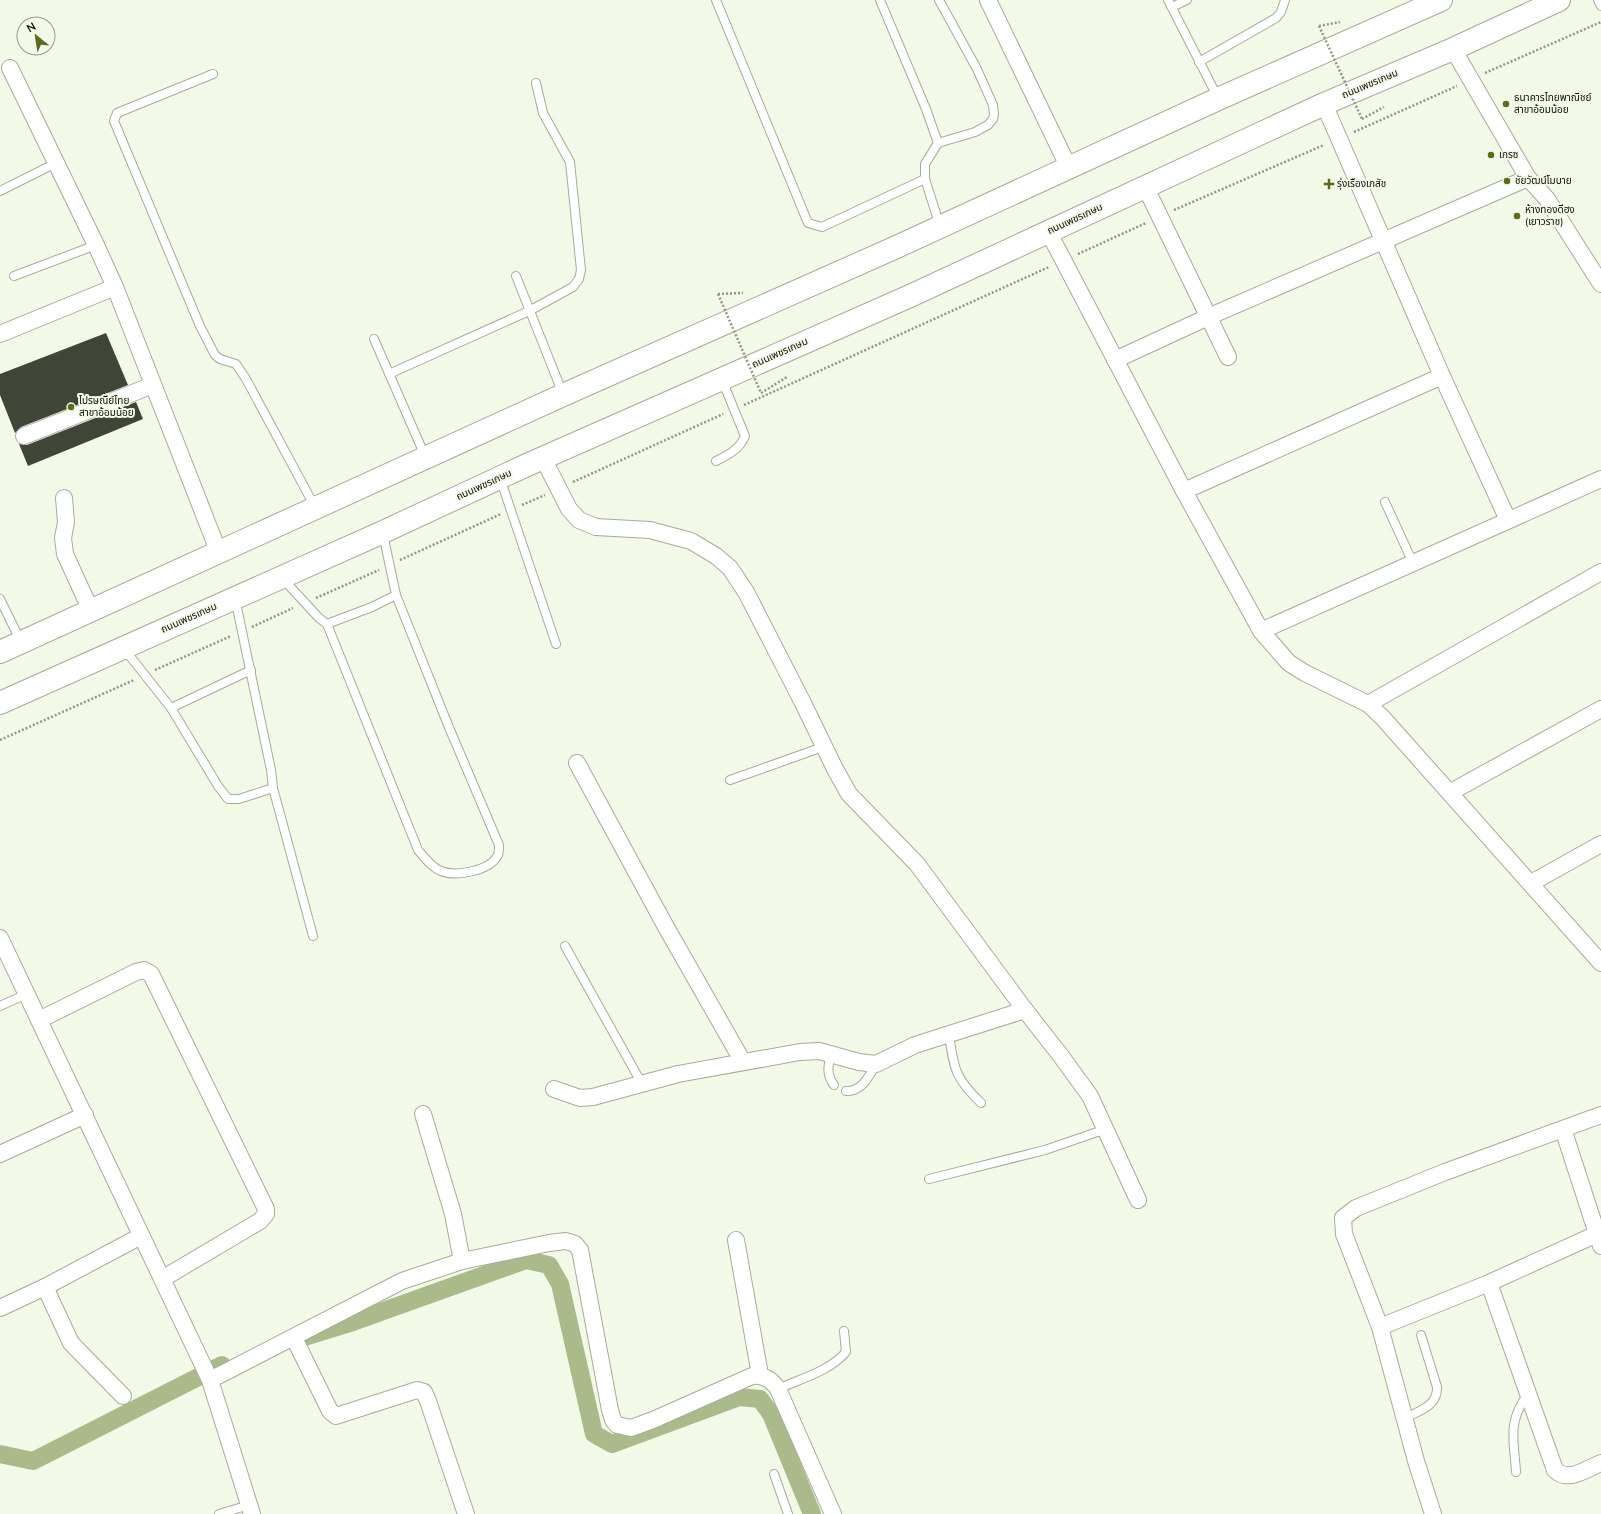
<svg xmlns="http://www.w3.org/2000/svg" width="1601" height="1514" font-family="'Nunito Sans','Noto Sans Thai',sans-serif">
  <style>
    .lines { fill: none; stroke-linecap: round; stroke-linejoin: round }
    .canal { stroke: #aaba8b; stroke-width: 18 }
    .building { fill: #404637 }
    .service-casing { stroke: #a5ac9a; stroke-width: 10 }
    .minor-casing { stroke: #a5ac9a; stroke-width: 18 }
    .primary-casing { stroke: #a5ac9a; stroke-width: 24 }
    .path { stroke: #919689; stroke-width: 2.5; stroke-dasharray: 2 2; stroke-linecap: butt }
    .service { stroke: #fff; stroke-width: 8 }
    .minor { stroke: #fff; stroke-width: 16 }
    .primary { stroke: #fff; stroke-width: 22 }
    .path-bridge { stroke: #919689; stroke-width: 2.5; stroke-dasharray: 2 2; stroke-linecap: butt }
    .poi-dot { fill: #586e1d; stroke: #f2f9e7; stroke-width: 1.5 }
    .labels { text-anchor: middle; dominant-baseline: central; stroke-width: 4; stroke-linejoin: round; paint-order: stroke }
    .street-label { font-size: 10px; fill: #0c0e08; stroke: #f2f9e7 }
    .poi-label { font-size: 10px; fill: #0c0e08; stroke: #f2f9e7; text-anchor: start }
  </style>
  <rect width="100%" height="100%" fill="#f2f9e7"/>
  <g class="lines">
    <g class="canal">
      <path d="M295 1340 347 1324 526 1260 549 1265 560 1284 594 1434 612 1444 739 1397 760 1399 771 1414 812 1514"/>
      <path d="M0 1454 33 1461 222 1365"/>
    </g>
  </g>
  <g class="building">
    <path d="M106 333 128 385 21 427 15 433 0 395V374Z"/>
    <path d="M136 402 143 419 28 466 19 444 27 445Z"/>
  </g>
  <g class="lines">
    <g class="service-casing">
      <g id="service">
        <path d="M716 0 808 223 822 227 925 179"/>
        <path d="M880 0 926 109 938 143 925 164V179L940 226"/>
        <path d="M1168 0 1218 98"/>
        <path d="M1598 0 1601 6"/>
        <path d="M1172 7 1187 0"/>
        <path d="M1199 62 1276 18 1281 12 1285 0"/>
        <path d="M213 74 117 113 114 121 200 326 215 355 220 359 236 364 246 379 315 507"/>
        <path d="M938 143 975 132 988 125 993 119 994 114 993 105 977 69 939 0"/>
        <path d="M0 191 56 163"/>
        <path d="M14 276 96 245"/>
        <path d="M516 276 563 394"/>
        <path d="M374 339 425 456"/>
        <path d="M389 374 529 311 573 287 579 279 581 270 570 162 543 113 536 83"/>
        <path d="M716 461C728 455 740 449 745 436L722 380"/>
        <path d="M500 478 556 644"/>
        <path d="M1385 502 1413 563"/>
        <path d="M282 578 319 618 327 624 372 607 396 595 383 534"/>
        <path d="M0 599 21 642"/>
        <path d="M327 624 418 850C424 857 432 868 441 871 456 877 490 871 498 855 499 852 499 848 499 845L448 725 396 595"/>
        <path d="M125 650 171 708 218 786 228 799H239L273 788 271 770 235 598"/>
        <path d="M171 708 251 670"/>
        <path d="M730 780 823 747"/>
        <path d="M273 788 313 936"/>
        <path d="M565 946 642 1084"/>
        <path d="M0 1006 27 994"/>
        <path d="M949 1035C954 1069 955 1078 981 1103"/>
        <path d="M831 1054C828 1066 826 1074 834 1085"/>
        <path d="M846 1091C862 1092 869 1076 876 1064"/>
        <path d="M929 1179 1045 1150 1106 1129"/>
        <path d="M778 1389C800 1379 830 1371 846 1352L844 1331"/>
        <path d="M1405 1418C1419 1411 1438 1406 1437 1387L1421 1335"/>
        <path d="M1516 1472C1514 1440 1507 1422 1528 1394"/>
        <path d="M774 1474 788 1514"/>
        <path d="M219 1514 249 1505"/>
      </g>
    </g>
    <g class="minor-casing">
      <g id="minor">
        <path d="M988 0 1069 168"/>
        <path d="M1453 49 1528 178 1547 199 1601 284"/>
        <path d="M10 68 96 245 115 287 219 553"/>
        <path d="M1324 104 1442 376 1508 520"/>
        <path d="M1145 186 1228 357"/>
        <path d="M1048 231 1184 491 1261 631 1289 663 1305 673 1368 704 1382 717 1601 963"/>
        <path d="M0 334 115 287"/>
        <path d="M1115 360 1208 317 1528 178"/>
        <path d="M24 436 153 385"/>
        <path d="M543 458 569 509 579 520 596 527 650 530 691 541 716 556 730 568 746 592 803 703 835 769 849 794 917 864 1025 1010 1061 1056 1090 1096 1138 1200"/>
        <path d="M1184 491 1442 376"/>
        <path d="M64 498 66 522 63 538 65 554 91 611"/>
        <path d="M1261 631 1601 479"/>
        <path d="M1368 704 1601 572"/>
        <path d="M577 763 666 927 743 1062"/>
        <path d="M1451 792 1601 709"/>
        <path d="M1531 883 1601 844"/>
        <path d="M0 938 210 1380 252 1514"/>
        <path d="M39 1020 136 972 144 970 151 974 266 1209V1214L260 1221 162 1279"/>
        <path d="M554 1089 580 1098 593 1097 678 1074 800 1052 819 1051 859 1062 876 1064 915 1045 1025 1010"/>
        <path d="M423 1114 453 1214 462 1261"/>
        <path d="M1563 1129 1601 1246"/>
        <path d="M0 1154 85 1115"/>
        <path d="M736 1240 760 1375"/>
        <path d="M1489 1283 1555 1470C1568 1483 1586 1469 1601 1463"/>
        <path d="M45 1287 71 1343 123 1396"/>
        <path d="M0 1308 45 1287 141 1236"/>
        <path d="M1380 1327 1489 1283 1597 1234"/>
        <path d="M294 1338 330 1411 336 1416 417 1390 424 1392 428 1401 466 1514"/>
        <path d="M210 1380 402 1281 462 1261 549 1243 566 1241 575 1244 580 1250 610 1410 613 1420 617 1425 631 1428 653 1420 752 1376C764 1375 771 1379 778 1389L833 1514"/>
        <path d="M1433 1514 1416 1461 1380 1327 1344 1234 1343 1218 1356 1208 1445 1172 1601 1115"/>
      </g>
    </g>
    <g class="primary-casing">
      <g id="primary">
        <path d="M0 652 563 395 892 249 1218 99 1441 0"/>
        <path d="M0 703 383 532 527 465 910 296 1324 104 1453 49 1559 0"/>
      </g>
    </g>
    <g class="path">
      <path d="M1319 26 1340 22"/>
      <path d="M1485 73 1601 22"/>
      <path d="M1362 119 1384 107"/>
      <path d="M1354 132 1457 86"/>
      <path d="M1174 210 1324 145"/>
      <path d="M1078 254 1146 223"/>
      <path d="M718 294 743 293"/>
      <path d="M761 393 787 377"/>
      <path d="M744 405 1049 267"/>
      <path d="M573 482 723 414"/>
      <path d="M522 505 545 495"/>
      <path d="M400 560 501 514"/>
      <path d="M316 598 379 570"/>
      <path d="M252 627 293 608"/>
      <path d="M155 670 231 636"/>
      <path d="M0 740 134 680"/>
    </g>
    <use href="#service" class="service"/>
    <use href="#minor" class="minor"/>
    <use href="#primary" class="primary"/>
    <g class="path-bridge">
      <path d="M1319 26 1362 119"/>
      <path d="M718 294 761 393"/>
    </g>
  </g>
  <g class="poi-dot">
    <circle cx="1506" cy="104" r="4"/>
    <circle cx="1491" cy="155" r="4"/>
    <circle cx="1507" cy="181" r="4"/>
    <path d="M1327 178h4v4h4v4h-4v4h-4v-4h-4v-4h4z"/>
    <circle cx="1517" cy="216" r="4"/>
    <circle cx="71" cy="407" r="4"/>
  </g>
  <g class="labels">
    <g class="street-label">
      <text transform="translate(1370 84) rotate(-23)">ถนนเพชรเกษม</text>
      <text transform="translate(1075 219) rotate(-25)">ถนนเพชรเกษม</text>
      <text transform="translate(780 353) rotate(-24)">ถนนเพชรเกษม</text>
      <text transform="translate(484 485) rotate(-25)">ถนนเพชรเกษม</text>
      <text transform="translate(189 618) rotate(-24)">ถนนเพชรเกษม</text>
    </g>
    <g class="poi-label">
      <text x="1514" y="98">ธนาคารไทยพาณิชย์<tspan x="1514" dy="12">สาขาอ้อมน้อย</tspan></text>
      <text x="1499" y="155">เกรซ</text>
      <text x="1515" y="181">ชัยวัฒน์โมบาย</text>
      <text x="1337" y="184">รุ่งเรืองเภสัช</text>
      <text x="1525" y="210">ห้างทองดีฮง<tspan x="1525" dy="12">(เยาวราช)</tspan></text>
      <text x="79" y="401">ไปรษณีย์ไทย<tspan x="79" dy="12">สาขาอ้อมน้อย</tspan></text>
    </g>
  </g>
  <g transform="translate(36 36) rotate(330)"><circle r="19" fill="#f2f9e7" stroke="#969b8e"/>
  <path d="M0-3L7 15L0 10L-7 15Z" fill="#586e1d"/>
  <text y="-6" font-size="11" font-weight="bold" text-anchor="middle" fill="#0c0e08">N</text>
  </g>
</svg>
